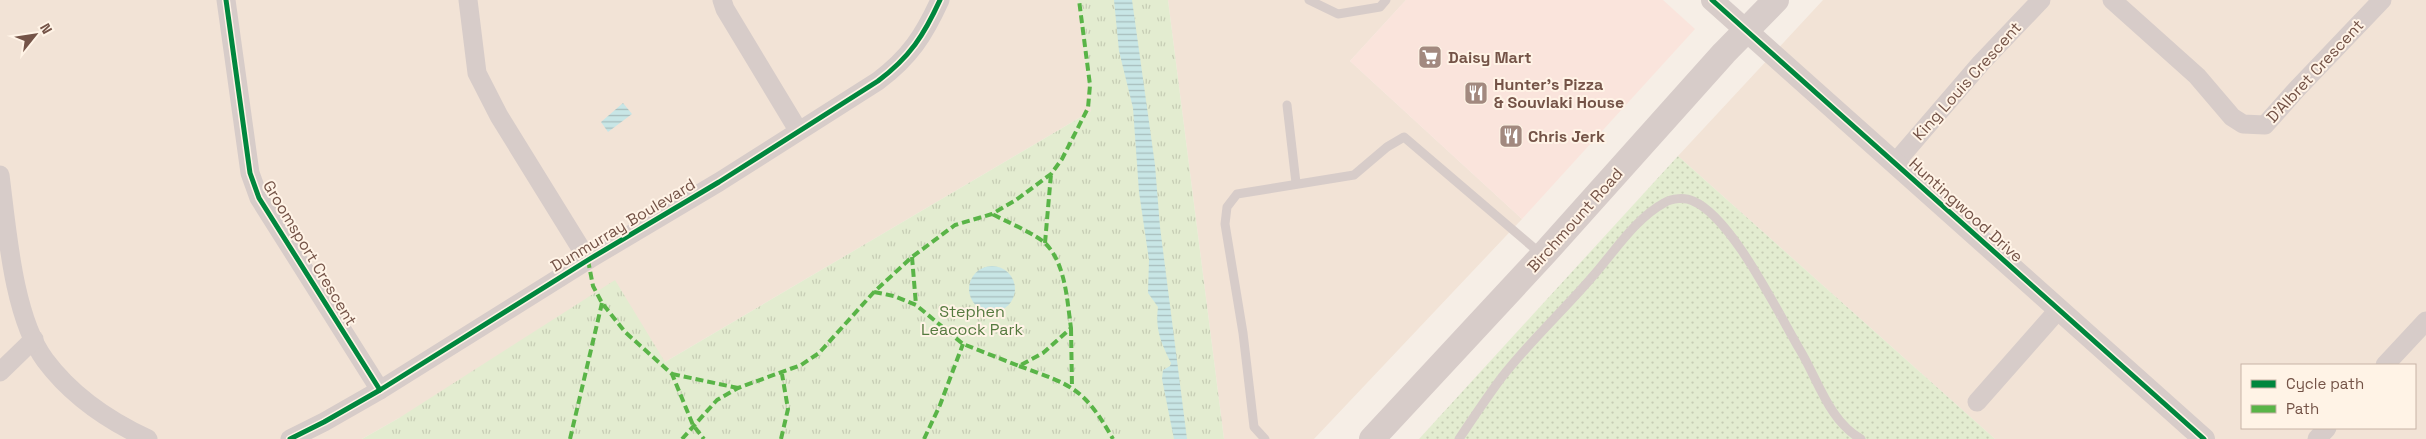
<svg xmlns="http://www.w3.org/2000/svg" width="2426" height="439" font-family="'Space Grotesk',sans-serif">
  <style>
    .residential { fill: #f2e3d6; fill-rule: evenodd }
    .commercial { fill: #fae4dc }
    .grass { fill: url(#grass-dots) }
    .park { fill: url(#park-tufts) }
    .water { fill: url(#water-rules) }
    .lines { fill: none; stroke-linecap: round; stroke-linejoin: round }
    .service { stroke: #d7ccc9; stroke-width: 9 }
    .minor { stroke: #d7ccc9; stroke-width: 19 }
    .tertiary { stroke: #d7ccc9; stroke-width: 22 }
    .secondary { stroke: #d7ccc9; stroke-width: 26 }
    .quiet { stroke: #59b447; stroke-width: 4; stroke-dasharray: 8 4; stroke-linecap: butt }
    .cycleway-casing { stroke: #fff3e6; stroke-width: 8 }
    .cycleway { stroke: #00873e; stroke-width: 5 }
    .labels { text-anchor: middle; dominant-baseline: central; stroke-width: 4; stroke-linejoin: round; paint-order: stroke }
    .poi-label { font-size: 16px; font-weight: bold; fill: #745347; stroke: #fff3e6; text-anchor: start }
    .street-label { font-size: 16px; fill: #745347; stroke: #fff3e6 }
    .park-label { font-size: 16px; fill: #557a3f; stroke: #fff3e6 }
  </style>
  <defs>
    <pattern id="grass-dots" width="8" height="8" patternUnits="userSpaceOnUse" patternTransform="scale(1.25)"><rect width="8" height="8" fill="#e3ecd0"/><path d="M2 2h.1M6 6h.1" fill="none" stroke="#c6ccb4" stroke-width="1.8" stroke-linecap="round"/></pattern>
    <pattern id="park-tufts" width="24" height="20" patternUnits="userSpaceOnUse" patternTransform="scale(1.25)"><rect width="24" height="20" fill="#e3ecd0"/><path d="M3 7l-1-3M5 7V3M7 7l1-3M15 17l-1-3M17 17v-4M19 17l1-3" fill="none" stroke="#c6ccb4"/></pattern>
    <pattern id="water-rules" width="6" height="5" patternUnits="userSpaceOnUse" patternTransform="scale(1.25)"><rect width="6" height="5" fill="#c8e6e6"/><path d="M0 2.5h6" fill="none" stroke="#a7bdbc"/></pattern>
  </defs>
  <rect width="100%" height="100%" fill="#f6eee6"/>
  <g class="residential">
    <path d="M0 0H1078L1091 111 665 362 399 418 362 439H0Z"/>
    <path d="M1168 0H1406L1350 61 1522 219 1314 439H1224Z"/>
    <path d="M1823 0H2426V439H1995L1678 156ZM2242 365H2415V428H2242Z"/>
  </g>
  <path class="commercial" d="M1406 0H1663L1695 29 1522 219 1350 61Z"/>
  <path class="grass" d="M1678 156 1995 439H1419Z"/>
  <path class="park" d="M1078 0H1168L1224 439H362L399 418 615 280 665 362 1091 111Z"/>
  <g class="water">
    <path d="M1114 0H1132L1155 165 1160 227 1187 439H1174L1162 379 1163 370 1170 366 1171 363C1161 343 1155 329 1158 307L1148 293 1149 260 1139 192 1133 108 1119 51Z"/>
    <path d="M623 103 632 114 608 132 601 122Z"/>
    <circle cx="992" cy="289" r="23"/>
  </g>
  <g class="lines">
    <g class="service">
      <path d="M1309 0 1338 14 1380 7 1386 0"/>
      <path d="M1287 105 1296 183"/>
      <path d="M1265 439 1254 427 1243 333 1225 224 1227 207 1237 194 1354 175 1387 147 1404 137 1541 254"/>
      <path d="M1459 439C1473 418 1487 397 1502 377 1530 341 1564 310 1593 276 1614 252 1636 218 1664 203 1672 198 1685 197 1693 201 1732 217 1778 313 1800 350 1818 380 1829 421 1861 439"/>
    </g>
    <g class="minor">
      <path d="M226 0 250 173 259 198 380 390"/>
      <path d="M468 0 477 73 499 116 588 260"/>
      <path d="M722 0 725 9 798 130"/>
      <path d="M2112 0 2197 76 2232 117 2243 124 2265 125 2297 89 2382 0"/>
      <path d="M1895 163 1981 63 2041 0"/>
      <path d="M0 175C7 229 13 317 45 360 71 395 109 421 148 439"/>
      <path d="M2385 365 2426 321"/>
      <path d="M0 372 34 339"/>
      <path d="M1977 402 2059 309"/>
      <path d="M290 439 324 422 380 390 588 260 719 182 878 81C910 57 924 35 940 0"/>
      <path d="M2317 439 2327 428"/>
    </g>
    <path class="tertiary" d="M1712 0 2204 439"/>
    <path class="secondary" d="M1372 439 1543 255 1724 53 1776 0"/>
    <g class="quiet">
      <path d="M1045 243 1051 174"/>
      <path d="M912 257 916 305"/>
      <path d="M588 260 593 286 602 303 625 332 672 374 693 425 704 439"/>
      <path d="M874 292 894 296 916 305 963 344 1019 366 1043 353 1071 328C1067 301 1066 265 1046 244 1036 234 1005 221 992 214"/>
      <path d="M1071 328 1072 387"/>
      <path d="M1019 366C1072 385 1084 388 1113 439"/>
      <path d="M672 374 738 388"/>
      <path d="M570 439 602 303"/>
      <path d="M682 439 717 400 738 388 801 365 819 353 874 292 912 257 955 225 992 214 1016 200 1051 174 1062 159 1088 108 1090 85 1079 0"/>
      <path d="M781 439 788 409 782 374"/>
      <path d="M924 439 940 405 963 344"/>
    </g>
    <g class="cycleway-casing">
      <g id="cycleway">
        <path d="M226 0 250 173 259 198 380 390"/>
        <path d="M1712 0 2204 439"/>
        <path d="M290 439 324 422 380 390 588 260 719 182 878 81C910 57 924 35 940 0"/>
      </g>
    </g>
    <use href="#cycleway" class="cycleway"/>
  </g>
  <defs>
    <g id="supermarket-square" transform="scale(1.25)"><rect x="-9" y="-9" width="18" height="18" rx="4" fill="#a2897f" stroke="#fff3e6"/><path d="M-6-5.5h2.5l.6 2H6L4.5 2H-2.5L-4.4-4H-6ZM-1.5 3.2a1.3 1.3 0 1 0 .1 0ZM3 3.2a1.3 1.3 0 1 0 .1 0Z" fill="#fff"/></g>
    <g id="restaurant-square" transform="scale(1.25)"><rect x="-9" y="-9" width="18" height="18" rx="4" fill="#a2897f" stroke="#fff3e6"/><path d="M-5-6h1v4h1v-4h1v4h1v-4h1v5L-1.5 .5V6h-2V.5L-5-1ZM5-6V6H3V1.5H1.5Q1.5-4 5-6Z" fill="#fff"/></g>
  </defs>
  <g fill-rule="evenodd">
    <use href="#supermarket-square" x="1430" y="57"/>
    <use href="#restaurant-square" x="1476" y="93"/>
    <use href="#restaurant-square" x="1511" y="136"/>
  </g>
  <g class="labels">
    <g class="poi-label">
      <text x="1448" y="57">Daisy Mart</text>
      <text x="1494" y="84">Hunter's Pizza<tspan x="1494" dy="18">&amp; Souvlaki House</tspan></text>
      <text x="1528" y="136">Chris Jerk</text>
    </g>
    <g class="street-label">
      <text transform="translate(2315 71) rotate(-47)">D'Albret Crescent</text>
      <text transform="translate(1967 81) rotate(-48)">King Louis Crescent</text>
      <text transform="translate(1966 210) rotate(42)">Huntingwood Drive</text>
      <text transform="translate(1575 220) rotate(-48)">Birchmount Road</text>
      <text transform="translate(623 225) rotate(-31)">Dunmurray Boulevard</text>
      <text transform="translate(310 253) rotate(59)">Groomsport Crescent</text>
    </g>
    <g class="park-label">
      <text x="972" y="311">Stephen<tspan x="972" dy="18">Leacock Park</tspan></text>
    </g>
  </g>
  <rect x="2241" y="364" width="175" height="65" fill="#fff3e6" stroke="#c7b3a6"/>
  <rect x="2251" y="380" width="25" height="8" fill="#00873e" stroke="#c7b3a6"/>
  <text x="2286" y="389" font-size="15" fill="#745347">Cycle path</text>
  <rect x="2251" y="405" width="25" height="8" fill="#59b447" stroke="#c7b3a6"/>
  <text x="2286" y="414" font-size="15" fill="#745347">Path</text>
  <g transform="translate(35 35) rotate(60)" stroke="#fff3e6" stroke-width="4" paint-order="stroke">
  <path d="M0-4L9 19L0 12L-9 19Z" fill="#745347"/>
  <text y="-8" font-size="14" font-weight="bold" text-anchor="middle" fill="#745347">N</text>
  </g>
</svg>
